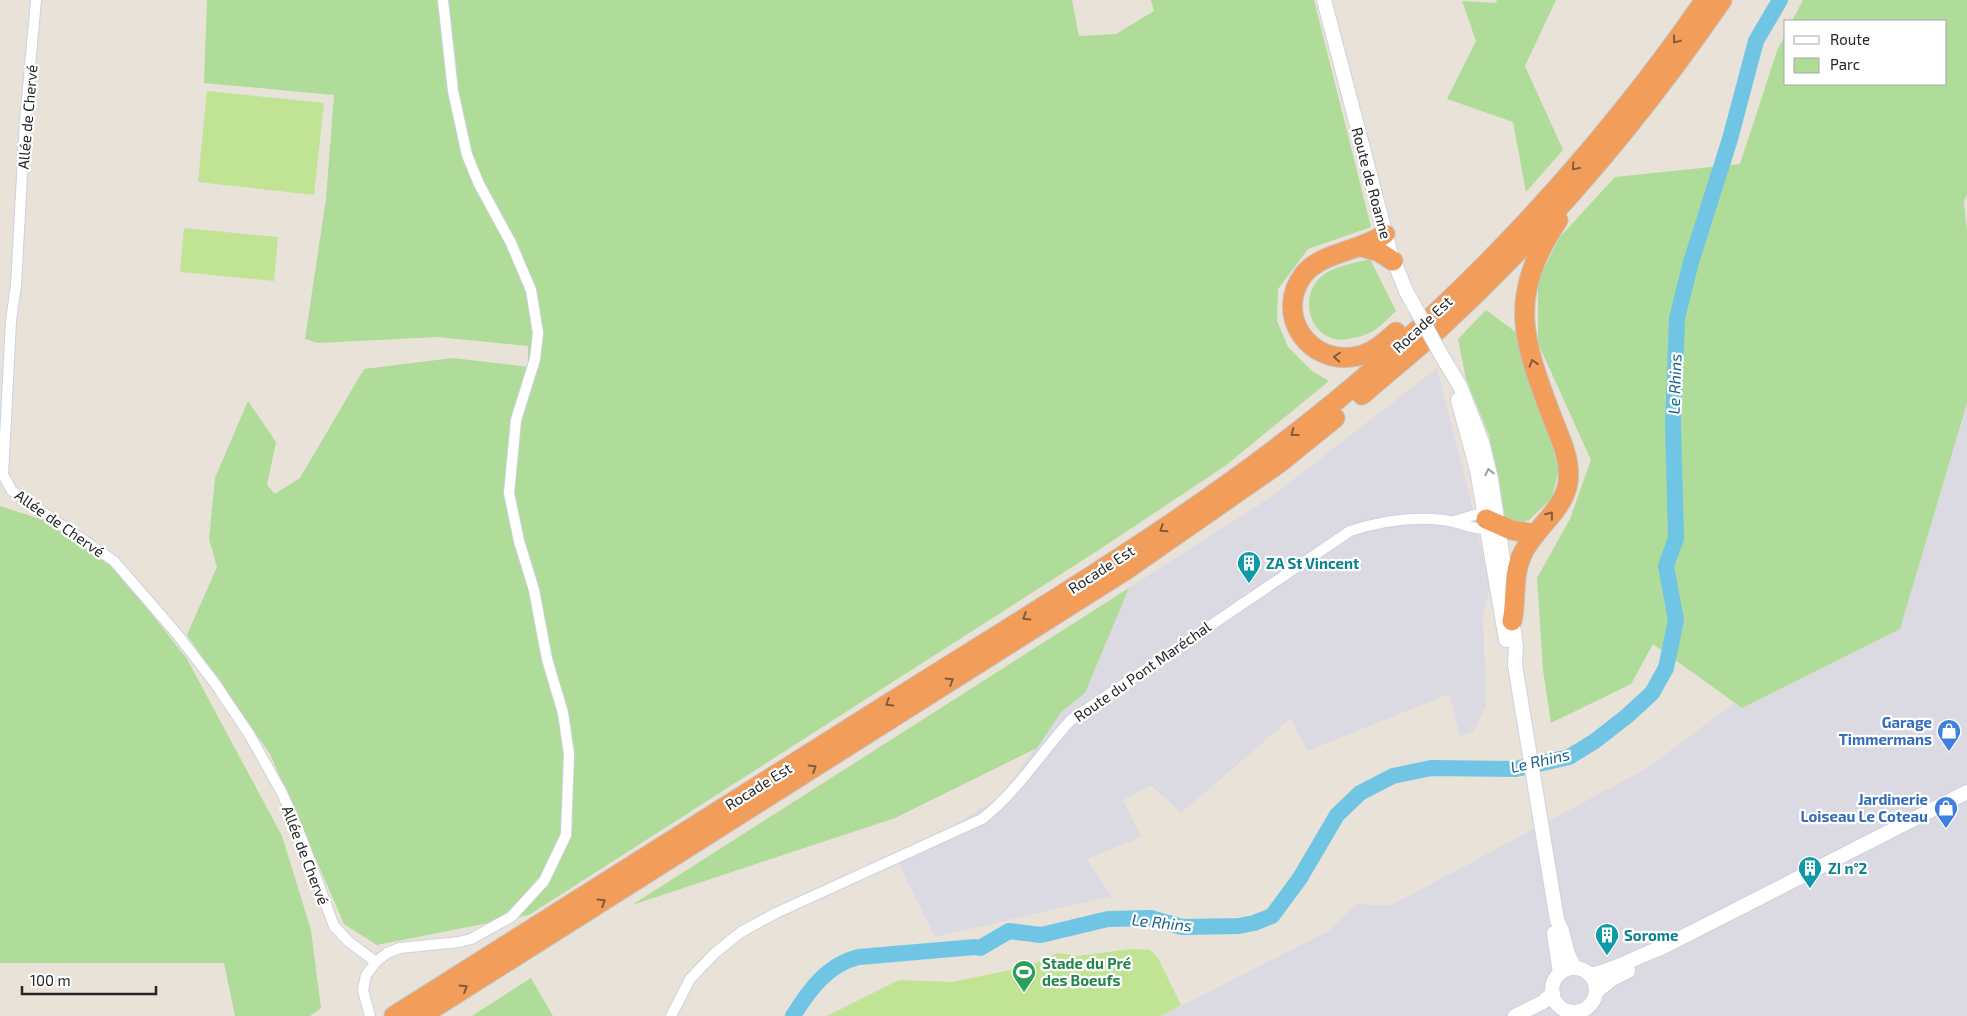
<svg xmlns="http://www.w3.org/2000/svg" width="1967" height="1016" font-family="'Exo 2',sans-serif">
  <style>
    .industrial { fill: #dbd9e1 }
    .green { fill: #afdc98 }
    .pitch { fill: #c1e394 }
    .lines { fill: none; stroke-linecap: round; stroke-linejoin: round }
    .river { stroke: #71c5e4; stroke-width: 16 }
    .street-casing { stroke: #ced1df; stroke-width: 12 }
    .secondary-casing { stroke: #ced1df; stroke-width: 16 }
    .highway-casing { stroke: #c2c2c2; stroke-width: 21 }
    .street { stroke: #fff; stroke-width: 10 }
    .secondary { stroke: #fff; stroke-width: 14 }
    .highway { stroke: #f29d5a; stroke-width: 19 }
    .secondary-bridge-casing { stroke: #ced1df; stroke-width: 16; stroke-linecap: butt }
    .secondary-bridge { stroke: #fff; stroke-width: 14 }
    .oneway { stroke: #825c3d }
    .oneway2 { stroke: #9d9d9d }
    .labels { text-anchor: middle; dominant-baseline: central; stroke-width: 4.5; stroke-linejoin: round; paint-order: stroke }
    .street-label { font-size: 15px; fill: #262626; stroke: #fff }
    .culture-label { font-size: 15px; font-weight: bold; fill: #0d838f; stroke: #fff; text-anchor: start }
    .shop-label { font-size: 15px; font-weight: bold; fill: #366cbe; stroke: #fff; text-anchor: end }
    .leisure-label { font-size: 15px; font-weight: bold; fill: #27864d; stroke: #fff; text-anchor: start }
    .water-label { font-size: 16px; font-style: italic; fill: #16628b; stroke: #fff }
  </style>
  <rect width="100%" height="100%" fill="#e8e2d8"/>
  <g class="industrial">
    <path d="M1437 368 1470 498 1490 587 1483 616 1486 705 1474 731 1460 736 1449 694 1307 751 1291 718 1181 813 1151 785 1123 800 1141 837 1087 859 1111 896 935 937 893 853 954 825 1001 796 1061 711 1085 693 1129 588 1271 497Z"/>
    <path d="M1967 403V1016H1161L1327 932 1357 904 1390 906 1646 769 1734 703 1742 708 1900 629Z"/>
  </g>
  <g class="green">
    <path d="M207 0H1072L1079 36 1116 34 1154 11 1151 0H1314L1371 227 1308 249 1278 289 1277 321 1288 347 1312 371 1329 381 1225 466 1097 551 529 915 377 945 344 924 270 754 187 635 217 567 209 539 215 478 248 401 276 442 267 485 275 494 300 478 364 369 453 358 528 367V346L437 337 318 343 305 339 326 199 334 95 204 83Z"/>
    <path d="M1497 0H1556L1525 66 1563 150 1526 192 1513 122 1447 99 1476 41 1462 1 1496 3Z"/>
    <path d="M1803 0H1967V194L1964 202 1967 232V403L1900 629 1742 708 1653 644 1631 684 1551 723 1543 670 1537 578 1570 519 1591 460 1538 343V281L1559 238 1615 177 1740 164 1777 51 1786 33V84H1946V21H1792Z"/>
    <path d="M1370 259 1396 311C1388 318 1379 329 1369 333 1362 337 1342 341 1335 339 1310 334 1301 300 1317 281 1329 266 1353 264 1370 259Z"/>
    <path d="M1486 310 1517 333 1559 469 1552 498 1529 520 1518 523 1505 518 1489 435 1466 379 1458 339Z"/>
    <path d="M0 506 43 520 114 566 187 659 282 836 311 930 321 1008 310 1016H235L224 963H0Z"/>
    <path d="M1129 588 1085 693 1061 712 1037 748 895 818 632 905Z"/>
    <path d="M531 978 553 1016H472Z"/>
  </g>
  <g class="pitch">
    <path d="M207 91 324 103 314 195 198 182Z"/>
    <path d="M184 228 278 237 274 281 180 272Z"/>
    <path d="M1130 949 1150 950 1158 958 1181 1005 1161 1016H827L899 980 953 982 1029 966 1057 953 1078 956Z"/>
  </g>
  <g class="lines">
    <path class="river" d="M793 1016C809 990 828 964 859 957L975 947 980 948 1009 931 1041 935 1108 919 1151 918 1182 927 1239 926 1254 923 1272 916 1300 878 1337 815 1360 793 1393 776 1431 768 1516 769 1569 757 1595 741 1627 716 1652 693 1666 668 1676 620 1666 566 1676 538 1673 424 1677 318 1691 262 1730 139 1756 41 1780 0"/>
    <g class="street-casing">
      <g id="street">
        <path d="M36 0 25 121 16 285 11 321 3 475 12 491 114 561 177 634 214 682 249 734 282 793 301 837 334 926 349 942 376 962"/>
        <path d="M1454 521 1485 512 1490 514"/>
        <path d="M370 1016 363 990 366 975 376 962 387 953 400 948 459 942 471 939 511 917 544 881 566 835 569 754 563 713 547 659 534 590 519 541 509 493 516 420 535 359 538 333 531 290 511 243 479 184 467 155 453 91 443 0"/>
        <path d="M671 1016 690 979 715 953 741 932 776 913 982 819C1018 791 1041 752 1071 720L1350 531C1381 521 1410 516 1443 520 1461 522 1474 532 1492 527"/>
      </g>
    </g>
    <g class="secondary-casing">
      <g id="secondary">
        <path d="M1324 0 1390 251 1406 291"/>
        <path d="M1443 358 1460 386 1482 442 1491 479 1516 646 1515 665 1557 920 1562 931 1568 954 1575 968"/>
        <path d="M1458 400 1477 470 1506 640"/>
        <path d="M1554 933 1560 973"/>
        <circle cx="1574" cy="990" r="22"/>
        <path d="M1590 975C1616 970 1637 956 1661 948L1967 792"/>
        <path d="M1597 991 1612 979 1628 971"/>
        <path d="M1515 1016 1543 1002 1553 993"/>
      </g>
    </g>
    <g class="highway-casing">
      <g id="highway">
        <path d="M1385 234C1361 251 1322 252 1304 274 1273 314 1309 367 1358 356 1373 353 1385 342 1396 332"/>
        <path d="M1362 247 1379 252 1393 261"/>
        <path d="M1362 395C1388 372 1416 350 1442 326 1547 229 1641 118 1722 0"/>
        <path d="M1486 519 1511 530 1535 534"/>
        <path d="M1512 621C1517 599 1512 576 1522 555 1533 529 1564 511 1568 482 1571 461 1561 440 1553 420 1522 338 1507 298 1558 220"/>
        <path d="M394 1016C560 911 725 807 891 702 1019 621 1149 544 1270 453 1437 327 1586 172 1705 0"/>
        <path d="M421 1016 1126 570 1278 464 1335 418"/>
      </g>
    </g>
    <use href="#street" class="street"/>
    <use href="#secondary" class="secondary"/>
    <use href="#highway" class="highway"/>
    <g class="secondary-bridge-casing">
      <path id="secondary-bridge" d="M1406 291 1443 358"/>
    </g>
    <use href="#secondary-bridge" class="secondary-bridge"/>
  </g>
  <defs><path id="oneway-chevron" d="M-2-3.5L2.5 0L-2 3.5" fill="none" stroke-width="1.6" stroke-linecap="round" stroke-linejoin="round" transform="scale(1.25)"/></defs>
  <g class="oneway">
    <use href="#oneway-chevron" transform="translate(1676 40) rotate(127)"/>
    <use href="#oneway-chevron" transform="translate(1575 167) rotate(131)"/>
    <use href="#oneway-chevron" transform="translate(1337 357) rotate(-175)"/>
    <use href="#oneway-chevron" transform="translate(1533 363) rotate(-107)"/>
    <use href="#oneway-chevron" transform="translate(1294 433) rotate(142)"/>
    <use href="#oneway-chevron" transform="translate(1550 515) rotate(-52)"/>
    <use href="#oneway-chevron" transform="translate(1163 529) rotate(146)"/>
    <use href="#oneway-chevron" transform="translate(1026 617) rotate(148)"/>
    <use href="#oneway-chevron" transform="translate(950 681) rotate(-32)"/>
    <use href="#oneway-chevron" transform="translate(889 703) rotate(148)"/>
    <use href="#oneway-chevron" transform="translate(813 768) rotate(-32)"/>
    <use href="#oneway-chevron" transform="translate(602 902) rotate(-32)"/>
    <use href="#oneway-chevron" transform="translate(464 988) rotate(-32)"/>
  </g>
  <use class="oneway2" href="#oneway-chevron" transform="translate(1489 472) rotate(-103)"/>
  <defs>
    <g id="building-pin" transform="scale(1.25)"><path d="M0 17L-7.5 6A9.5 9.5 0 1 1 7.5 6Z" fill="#0f9aa8" stroke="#fff"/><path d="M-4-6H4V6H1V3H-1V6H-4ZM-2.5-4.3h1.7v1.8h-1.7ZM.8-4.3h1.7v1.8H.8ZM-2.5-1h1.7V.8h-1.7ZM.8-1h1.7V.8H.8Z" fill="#fff"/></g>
    <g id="shop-pin" transform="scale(1.25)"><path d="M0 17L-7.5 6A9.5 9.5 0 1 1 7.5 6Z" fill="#3f7fe0" stroke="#fff"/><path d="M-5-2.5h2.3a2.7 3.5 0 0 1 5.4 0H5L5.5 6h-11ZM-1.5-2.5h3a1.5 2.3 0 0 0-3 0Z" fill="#fff"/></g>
    <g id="stadium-pin" transform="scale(1.25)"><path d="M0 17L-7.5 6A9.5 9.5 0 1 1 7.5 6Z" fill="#2e9e5b" stroke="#fff"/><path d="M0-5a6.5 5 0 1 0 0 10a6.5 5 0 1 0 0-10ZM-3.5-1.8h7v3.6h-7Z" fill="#fff"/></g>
  </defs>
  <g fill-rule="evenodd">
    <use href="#building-pin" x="1249" y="563"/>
    <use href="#shop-pin" x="1949" y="731"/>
    <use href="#shop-pin" x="1946" y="808"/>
    <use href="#building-pin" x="1810" y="868"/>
    <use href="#building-pin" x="1607" y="935"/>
    <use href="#stadium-pin" x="1024" y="972"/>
  </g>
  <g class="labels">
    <g class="street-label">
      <text transform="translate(27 117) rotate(-85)">Allée de Chervé</text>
      <text transform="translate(1372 183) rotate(75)">Route de Roanne</text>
      <text transform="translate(1422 324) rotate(-43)">Rocade Est</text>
      <text transform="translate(60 523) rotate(35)">Allée de Chervé</text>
      <text transform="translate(1101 569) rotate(-33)">Rocade Est</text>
      <text transform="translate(1142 671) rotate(-35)">Route du Pont Maréchal</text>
      <text transform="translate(758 786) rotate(-32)">Rocade Est</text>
      <text transform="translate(306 855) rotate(69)">Allée de Chervé</text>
    </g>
    <g class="culture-label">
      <text x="1266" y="563">ZA St Vincent</text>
      <text x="1828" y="868">ZI n°2</text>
      <text x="1624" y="935">Sorome</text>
    </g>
    <g class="shop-label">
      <text x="1932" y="722">Garage<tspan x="1932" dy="17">Timmermans</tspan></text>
      <text x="1928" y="799">Jardinerie<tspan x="1928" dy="17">Loiseau Le Coteau</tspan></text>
    </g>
    <g class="leisure-label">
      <text x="1042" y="963">Stade du Pré<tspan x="1042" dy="17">des Boeufs</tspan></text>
    </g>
    <g class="water-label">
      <text transform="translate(1674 384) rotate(-88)">Le Rhins</text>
      <text transform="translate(1540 760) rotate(-13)">Le Rhins</text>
      <text transform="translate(1162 922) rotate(6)">Le Rhins</text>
    </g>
  </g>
  <rect x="1784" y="20" width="162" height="65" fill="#ffffff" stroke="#a8a8a8"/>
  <rect x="1794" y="36" width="25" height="8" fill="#ffffff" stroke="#a8a8a8"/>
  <text x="1830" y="45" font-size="15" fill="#262626">Route</text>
  <rect x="1794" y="58" width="25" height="15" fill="#afdc98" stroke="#a8a8a8"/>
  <text x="1830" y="70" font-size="15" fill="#262626">Parc</text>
  <path d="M22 986v8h134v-8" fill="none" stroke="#262626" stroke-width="2.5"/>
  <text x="30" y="986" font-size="15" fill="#262626" stroke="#ffffff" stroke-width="4" paint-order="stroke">100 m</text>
</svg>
